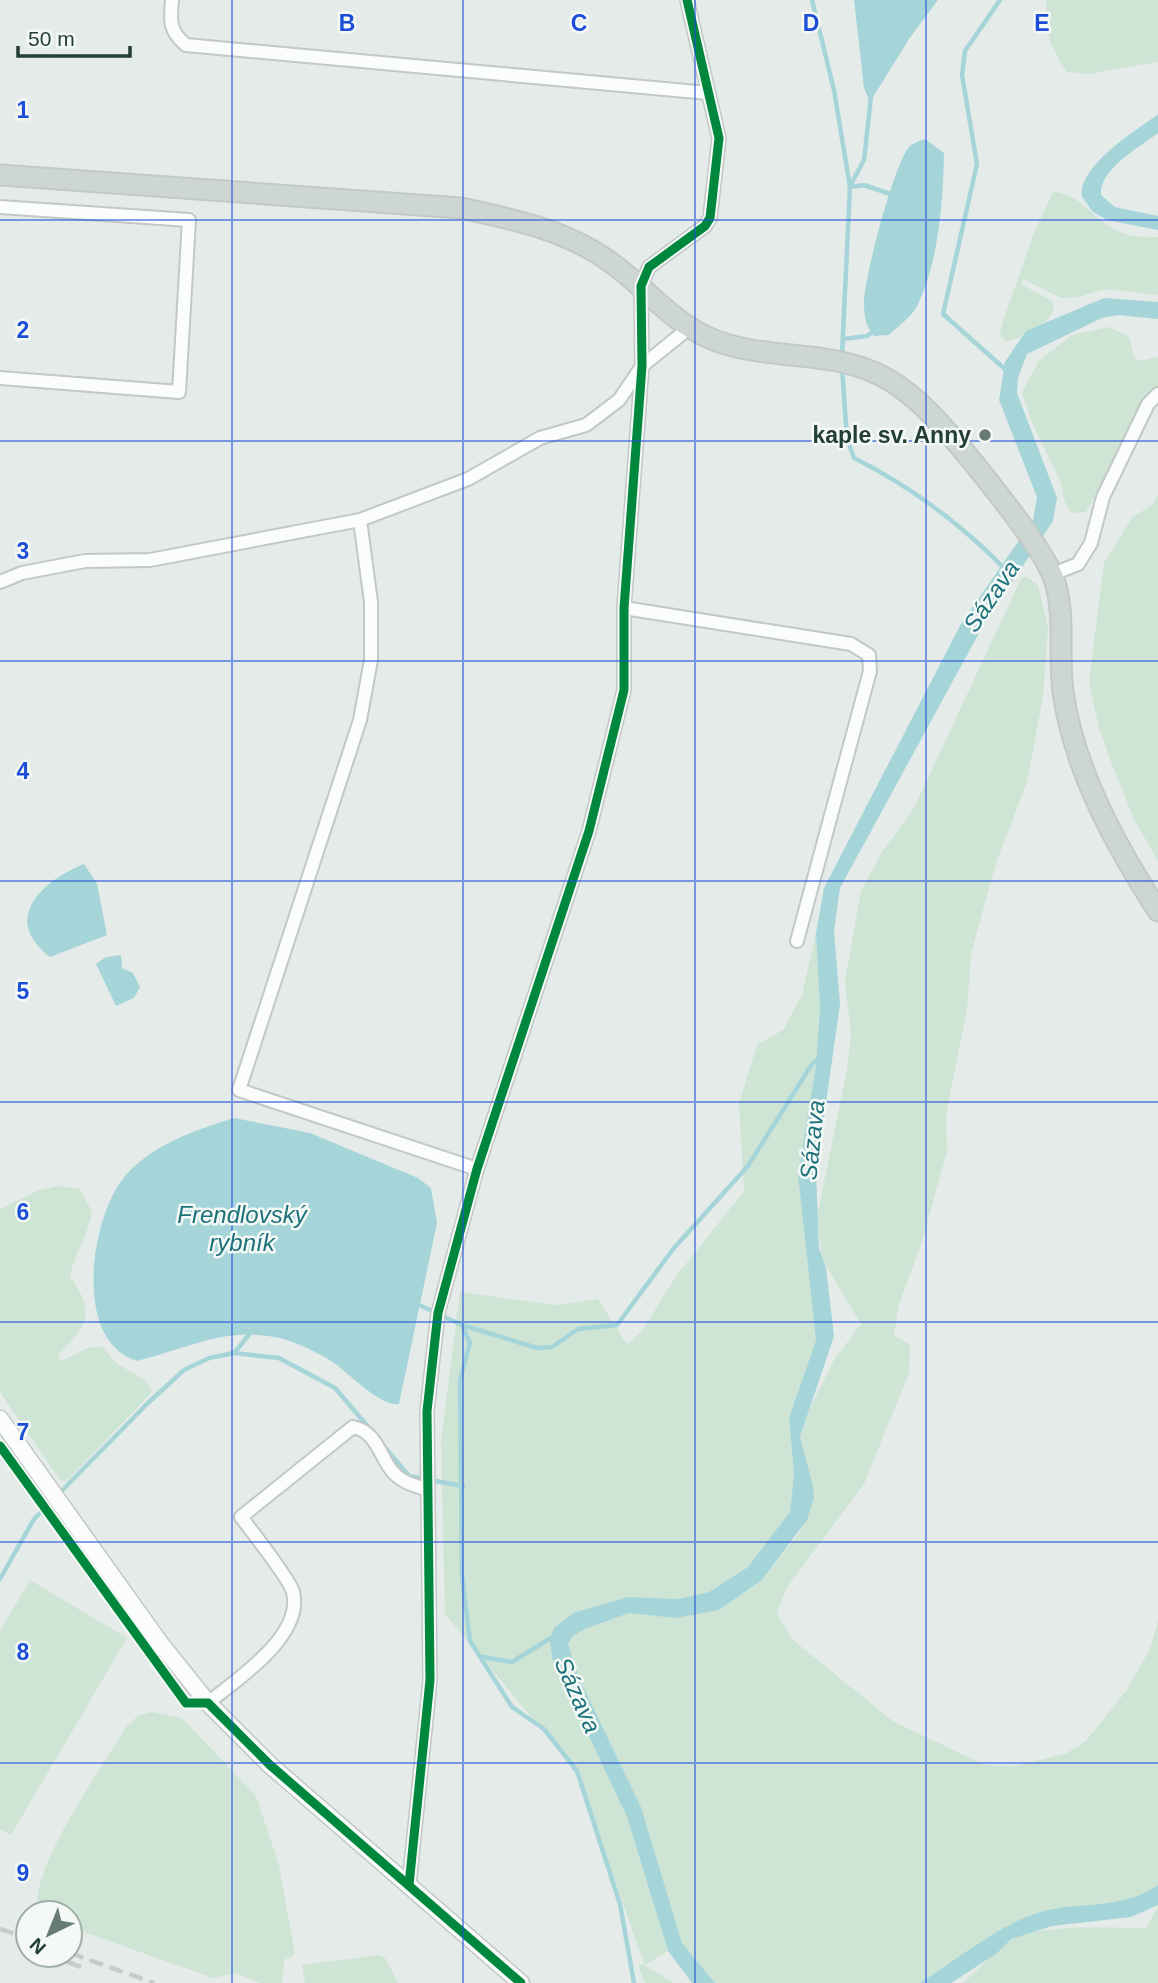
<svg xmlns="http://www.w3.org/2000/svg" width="1158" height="1983" font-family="Arial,sans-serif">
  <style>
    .green { fill: #cee4d4 }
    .water { fill: #a6d5d9 }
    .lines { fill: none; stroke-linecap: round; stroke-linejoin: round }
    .stream { stroke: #a6d5d9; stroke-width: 4.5 }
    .minor-casing { stroke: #c2c8c5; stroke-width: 16 }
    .tertiary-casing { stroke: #c2c8c5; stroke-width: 19 }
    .primary-casing { stroke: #c1cac7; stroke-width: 23 }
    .minor { stroke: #fbfcfc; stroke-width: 12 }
    .tertiary { stroke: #fbfcfc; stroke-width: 16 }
    .primary { stroke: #ced6d3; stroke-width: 19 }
    .rail { stroke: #c7ccca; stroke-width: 4.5; stroke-dasharray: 14 7; stroke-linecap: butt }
    .cycleway-casing { stroke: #f4f9f6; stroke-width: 13 }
    .cycleway { stroke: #00873e; stroke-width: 9 }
    .grid { fill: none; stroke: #1d4ed8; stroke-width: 2; stroke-opacity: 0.55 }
    .poi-dot { fill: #667b74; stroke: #f4f9f6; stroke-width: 2.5 }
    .labels { text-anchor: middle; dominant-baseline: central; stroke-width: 5; stroke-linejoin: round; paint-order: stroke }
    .poi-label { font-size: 23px; font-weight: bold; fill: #223e35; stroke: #f4f9f6; text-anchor: end }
    .water-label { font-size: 24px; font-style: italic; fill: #1c717b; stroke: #f4f9f6 }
    .grid-label { font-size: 23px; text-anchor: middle; font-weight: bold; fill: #1d4ed8; stroke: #f4f9f6; stroke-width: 5; stroke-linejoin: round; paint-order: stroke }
  </style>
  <rect width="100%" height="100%" fill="#e5ebe8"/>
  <g class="green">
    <path d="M1047 0H1158V62L1088 74 1067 72C1051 49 1042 27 1047 0Z"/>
    <path d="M1053 192C1091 194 1098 242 1158 237V295L1105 289 1079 297 1061 298 1023 279 1021 284 1052 301 1054 308C1048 326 1024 338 1007 341L1000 336 1002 324 1034 233Z"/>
    <path d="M1109 327 1129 337 1134 358 1140 361 1158 357V388L1086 512 1073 513C1061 505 1065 490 1059 478 1045 448 1031 426 1022 392L1039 361 1072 335Z"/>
    <path d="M1158 494V861L1134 819 1113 767 1099 728 1089 682 1104 563 1132 518 1153 504Z"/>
    <path d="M1022 577H1027L1038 585 1048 628 1043 696 1027 782 996 863 971 954 967 1010 946 1115 947 1152 920 1248 899 1304 894 1335 910 1345 909 1373 864 1484 785 1590 777 1614 793 1640 894 1722 985 1765 1016 1766 1067 1753 1086 1741 1127 1690 1150 1649 1158 1621V1885L1139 1898 1020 1920 920 1983H715L682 1943 641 1807 579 1678 568 1644 573 1636 585 1629 629 1613 719 1610 762 1580 800 1532 814 1497 800 1437 811 1406 834 1360 861 1324 822 1259 817 1217 847 1069 851 1036 845 981 861 891 882 852 914 808Z"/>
    <path d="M816 933 820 1008 816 1065 798 1175 816 1340 789 1418 794 1474 790 1511 784 1523 748 1567 709 1592 678 1599 628 1597 573 1613 554 1628 550 1642 552 1658 627 1817 668 1951 645 1965 673 1983H645L638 1965 644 1964 577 1771 445 1614 441 1442 460 1292 557 1305 598 1299 627 1345 642 1331 677 1275 744 1191 739 1104 757 1045 783 1030 802 995Z"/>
    <path d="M58 1186 80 1189 92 1212C88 1236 74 1253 70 1277 96 1312 88 1327 58 1354L61 1361 87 1348 102 1346 116 1363 146 1381 152 1392 67 1481 60 1480 0 1392V1209L37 1191Z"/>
    <path d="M30 1580 127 1638 11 1835 0 1829V1631Z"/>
    <path d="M152 1712 182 1718 256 1796 279 1865 295 1955 284 1960 282 1983H260L236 1973 213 1978 70 1927V1913H47L37 1899C43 1850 99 1772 126 1727L139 1715Z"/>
    <path d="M1158 1906V1983H962C979 1971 996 1948 1011 1939 1037 1924 1114 1928 1146 1928Z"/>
    <path d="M379 1955 385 1958 398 1983H305L302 1965Z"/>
  </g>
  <g class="water">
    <path d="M854 0H938L909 39 870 102 864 88Z"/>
    <path d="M1158 114V133C1140 147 1099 169 1101 195L1115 207 1158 216V230L1107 220 1093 212 1082 197C1078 165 1136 131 1158 114Z"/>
    <path d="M925 139 944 153C943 202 939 263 916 308 910 318 897 327 889 335L874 336C865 325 864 315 864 301 864 279 895 159 910 146 913 143 920 141 925 139Z"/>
    <path d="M1104 298 1158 302V319L1118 315 1102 318 1027 354 1018 378 1017 393 1057 498 1053 521 984 624 840 888 834 931 840 1004 816 1173 819 1248 826 1268 834 1336 800 1437 813 1486 814 1497 807 1520 762 1580 719 1610 676 1618 629 1613 585 1629 573 1636 568 1644 579 1678 641 1807 682 1943 715 1983H692L668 1951 627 1817 552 1658 550 1642 554 1628 573 1613 628 1597 678 1599 709 1592 748 1567 790 1512 794 1474 789 1418 816 1340 798 1175 816 1065 820 1008 816 933 824 888 961 624 1033 520 1037 497 999 400 1005 362 1026 331Z"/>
    <path d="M84 864 97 884 107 935 50 957C0 919 42 881 84 864Z"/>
    <path d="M121 955 122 968 133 973 140 987 134 998 116 1006 96 964 106 957Z"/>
    <path d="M234 1118 310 1133 418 1178 431 1188 437 1223 399 1404C379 1407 347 1370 328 1359 310 1349 288 1338 268 1336 222 1329 182 1350 137 1361 73 1342 90 1222 122 1180 148 1146 195 1130 234 1118Z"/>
    <path d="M1158 1885V1905L1131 1917 1052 1926 1011 1939 996 1954 951 1983H920C957 1960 1006 1919 1048 1910 1087 1902 1123 1909 1158 1885Z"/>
  </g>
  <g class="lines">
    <g class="stream">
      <path d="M812 0 834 90 850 187 842 355"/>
      <path d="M1000 0 965 51 962 75 977 164 943 314 1007 371"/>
      <path d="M850 186 864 160 871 97"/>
      <path d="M850 187 864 185 893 195"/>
      <path d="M844 339 867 336 875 330"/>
      <path d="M842 368 847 439 854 458C912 487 961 524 1006 570"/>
      <path d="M417 1304 462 1325"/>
      <path d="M235 1352 251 1332"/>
      <path d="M382 1444 409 1476 463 1486"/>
      <path d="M0 1579 34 1519 148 1403 184 1370 209 1358 234 1353 279 1358 335 1388 370 1429"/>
      <path d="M483 1657 512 1662 554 1636"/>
      <path d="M634 1983 620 1904 577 1771 544 1729 512 1707 470 1641 462 1576 460 1380 470 1343 462 1325 537 1348 552 1347 578 1329 617 1325 674 1248 748 1166 812 1064 821 1057"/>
    </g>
    <g class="minor-casing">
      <g id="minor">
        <path d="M172 0C170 21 169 31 186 45L708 93"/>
        <path d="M0 207 189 220 179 392 0 378"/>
        <path d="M360 520 371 602V660L360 720 239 1090 477 1169"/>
        <path d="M1053 574 1078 564 1091 543 1103 497 1148 404 1158 394"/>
        <path d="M0 582 22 573 85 561 150 560 360 520 468 479 540 438 586 425 619 400 642 366 689 328"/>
        <path d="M624 608 851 644 869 655 870 671 797 941"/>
        <path d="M208 1703C237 1679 304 1636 293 1592 290 1580 251 1530 241 1517L353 1427C377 1432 379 1455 392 1471 401 1482 413 1485 426 1489"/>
        <path d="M409 1885 430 1680 427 1411 438 1313 477 1169 589 831 624 690V608L642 366 641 286 649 267 705 226 710 218 719 138 687 0"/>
      </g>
    </g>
    <g class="tertiary-casing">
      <path id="tertiary" d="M0 1419 160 1643 208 1703 270 1765 521 1983"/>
    </g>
    <g class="primary-casing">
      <path id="primary" d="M0 175 461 208C517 220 571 231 617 267 647 290 672 321 707 337 759 361 821 349 873 372 893 380 914 397 930 413 957 441 1043 545 1054 579 1066 615 1058 655 1063 692 1074 770 1116 846 1158 911"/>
    </g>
    <use href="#minor" class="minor"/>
    <use href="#tertiary" class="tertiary"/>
    <use href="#primary" class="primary"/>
    <g class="rail">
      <path d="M0 1929 28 1938"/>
      <path d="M70 1953 154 1983"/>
      <path d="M48 1955 81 1967"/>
    </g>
    <g class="cycleway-casing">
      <g id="cycleway">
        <path d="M0 1446 186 1703H208L270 1765 521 1983"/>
        <path d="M409 1885 430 1680 427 1411 438 1313 477 1169 589 831 624 690V608L642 366 641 286 649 267 705 226 710 218 719 138 687 0"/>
      </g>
    </g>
    <use href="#cycleway" class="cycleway"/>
  </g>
  <path class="grid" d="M232 0V1983M463 0V1983M695 0V1983M926 0V1983M0 220H1158M0 441H1158M0 661H1158M0 881H1158M0 1102H1158M0 1322H1158M0 1542H1158M0 1763H1158"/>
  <circle class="poi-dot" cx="985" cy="435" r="7"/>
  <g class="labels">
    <g class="poi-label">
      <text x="971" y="435">kaple sv. Anny</text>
    </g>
    <g class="water-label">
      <text transform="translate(991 596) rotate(-56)">Sázava</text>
      <text transform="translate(812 1140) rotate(-84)">Sázava</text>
      <text x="242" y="1214">Frendlovský<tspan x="242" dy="28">rybník</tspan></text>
      <text transform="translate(578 1695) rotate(66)">Sázava</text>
    </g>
  </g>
  <g class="grid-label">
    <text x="347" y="31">B</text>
    <text x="579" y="31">C</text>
    <text x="811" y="31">D</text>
    <text x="1042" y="31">E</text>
    <text x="23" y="118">1</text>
    <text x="23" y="338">2</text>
    <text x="23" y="559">3</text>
    <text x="23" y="779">4</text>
    <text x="23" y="999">5</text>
    <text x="23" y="1220">6</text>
    <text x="23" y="1440">7</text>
    <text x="23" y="1660">8</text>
    <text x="23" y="1881">9</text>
  </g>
  <g transform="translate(49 1934) rotate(223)"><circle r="33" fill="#f4f9f6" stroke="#a0aea9" stroke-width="2"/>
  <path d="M0-5L12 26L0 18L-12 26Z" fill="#667b74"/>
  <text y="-10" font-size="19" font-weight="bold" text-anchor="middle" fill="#223e35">N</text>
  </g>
  <path d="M18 46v10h112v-10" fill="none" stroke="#223e35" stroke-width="3.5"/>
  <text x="28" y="46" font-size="21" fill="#223e35" stroke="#f4f9f6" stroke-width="5" paint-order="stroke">50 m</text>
</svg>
